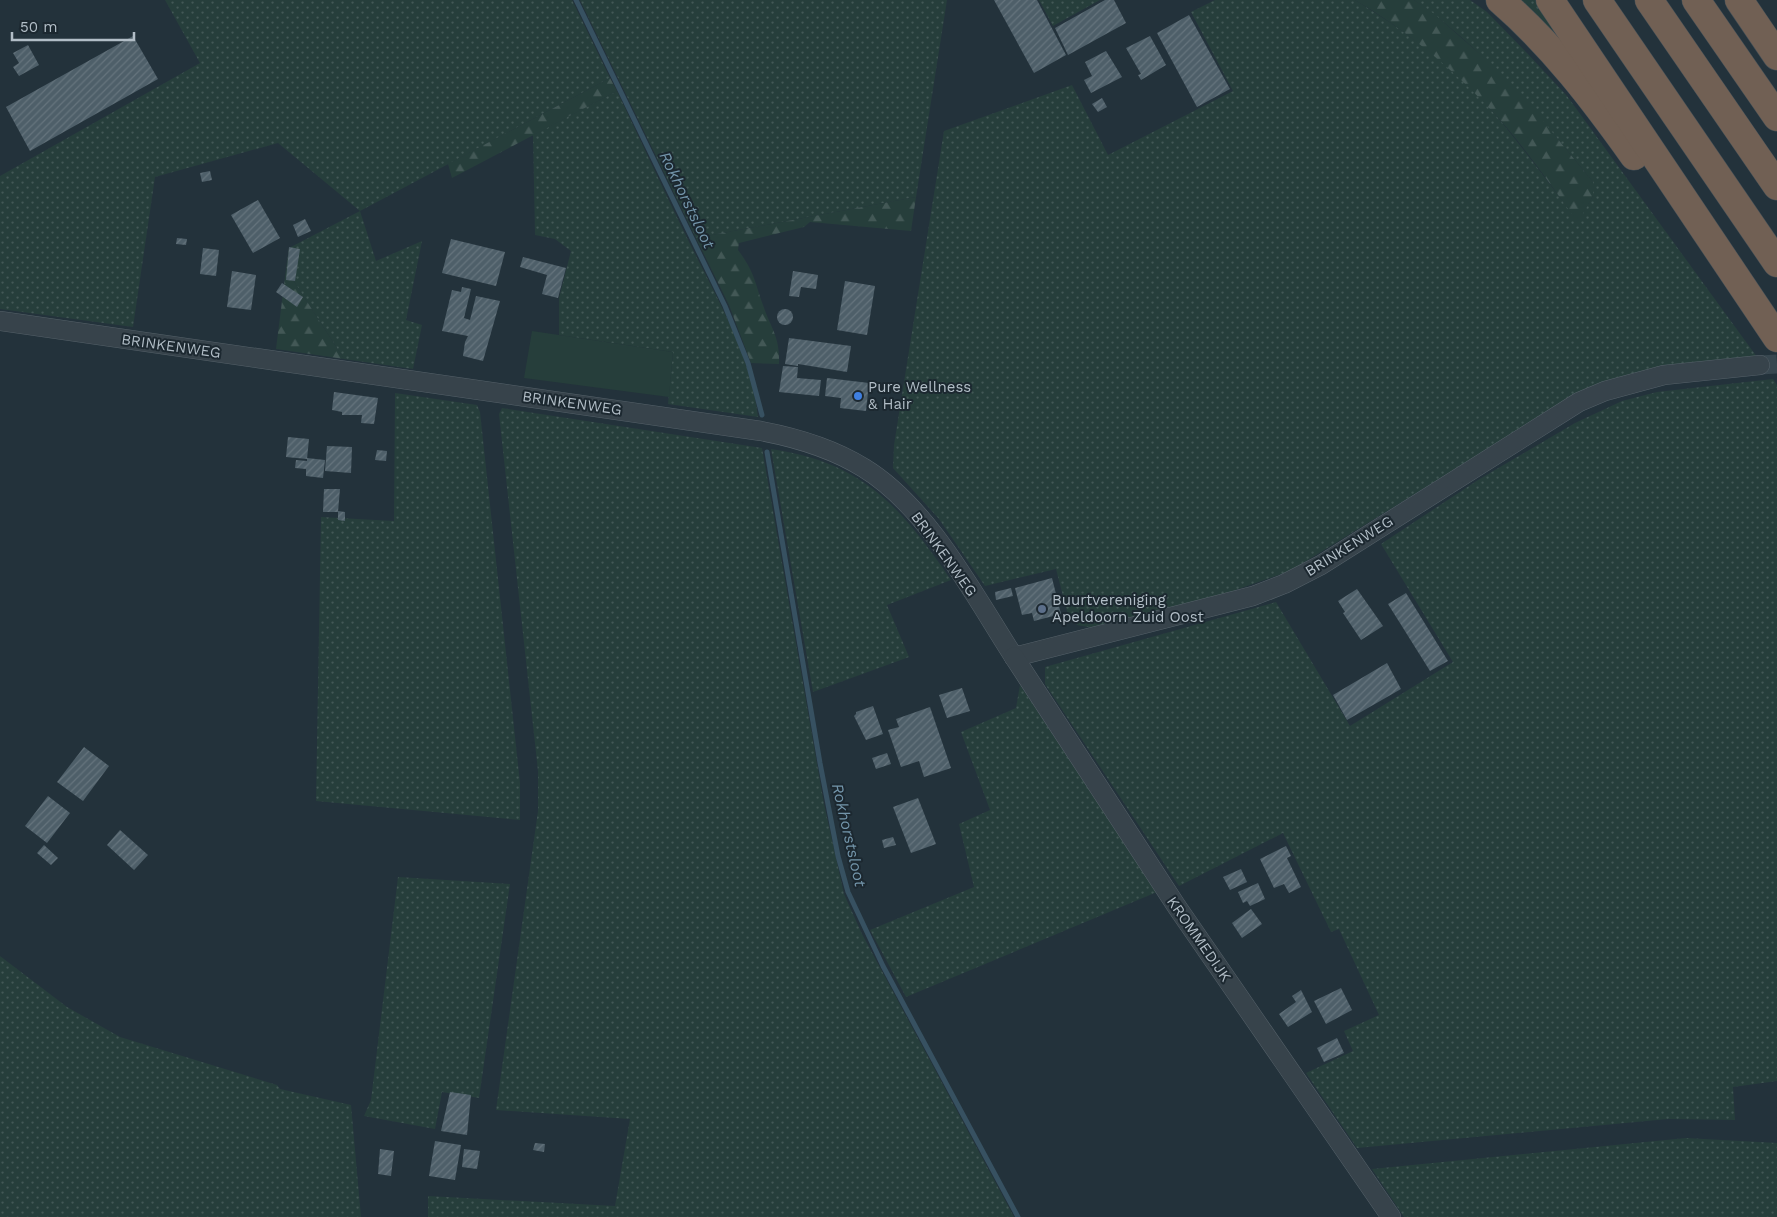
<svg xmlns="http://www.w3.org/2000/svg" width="1777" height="1217" font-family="'Work Sans',sans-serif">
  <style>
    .grass { fill: url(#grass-dots) }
    .forest { fill: url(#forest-firs) }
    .pitch { fill: #263e3b }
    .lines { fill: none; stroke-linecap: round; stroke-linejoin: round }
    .stream { stroke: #375161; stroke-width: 5 }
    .building { fill: url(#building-hatch) }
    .minor-tunnel { stroke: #384750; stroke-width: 19; stroke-dasharray: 19 9; stroke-linecap: butt }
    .minor-casing { stroke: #556169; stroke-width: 20 }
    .motorway-casing { stroke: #424e56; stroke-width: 29 }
    .minor { stroke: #37434b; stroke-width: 19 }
    .motorway { stroke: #716054; stroke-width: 28 }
    .shop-dot { fill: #3f7fe0; stroke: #1c2830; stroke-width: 2 }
    .service-dot { fill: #5c6f8a; stroke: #1c2830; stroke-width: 2 }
    .labels { text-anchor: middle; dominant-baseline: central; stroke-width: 4; stroke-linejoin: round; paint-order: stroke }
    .street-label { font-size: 15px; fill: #b2bec7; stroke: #1c2830 }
    .poi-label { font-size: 15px; fill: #b2bec7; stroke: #1c2830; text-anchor: start }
    .water-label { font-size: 16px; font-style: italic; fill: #7395aa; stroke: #1c2830 }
  </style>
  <defs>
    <pattern id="grass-dots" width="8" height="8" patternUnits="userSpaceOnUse" patternTransform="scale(1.25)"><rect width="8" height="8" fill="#263e3b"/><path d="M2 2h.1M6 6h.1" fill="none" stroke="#435856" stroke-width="1.8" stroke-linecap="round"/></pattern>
    <pattern id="forest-firs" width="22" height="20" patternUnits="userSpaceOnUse" patternTransform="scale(1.25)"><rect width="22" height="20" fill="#263e3b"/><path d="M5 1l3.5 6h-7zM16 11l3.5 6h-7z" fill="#435856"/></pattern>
    <pattern id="building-hatch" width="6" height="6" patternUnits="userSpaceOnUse" patternTransform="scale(1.25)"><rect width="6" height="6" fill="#4e5f69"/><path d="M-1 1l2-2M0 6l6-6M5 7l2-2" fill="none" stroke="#65747d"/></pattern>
  </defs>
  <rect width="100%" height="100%" fill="#23323b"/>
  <g class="grass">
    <path d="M165 0H572L610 78 360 211 376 261 422 241 406 320 422 325 413 369 344 359 286 269 289 248 360 211 278 143 155 177 133 327 0 309V176L200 63Z"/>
    <path d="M580 0H947L916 197 696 238Z"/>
    <path d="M1039 0H1100L1053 26Z"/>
    <path d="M1215 0H1355L1363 5C1411 35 1456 69 1493 112 1523 147 1550 185 1578 221L1593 196V182C1537 114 1487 51 1414 0H1470L1487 12 1527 53 1567 96 1757 357 1679 365 1520 429 1290 571 1227 593 1093 628 1077 625 1068 615 1056 569 985 586 939 519 893 468 894 445 944 131 1072 85 1108 155 1233 91 1191 12Z"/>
    <path d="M1511 0H1535L1594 85Z"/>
    <path d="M617 91C641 142 665 193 690 244 717 298 751 356 758 417L668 404 673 352 559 335V298L571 251 555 239 535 235 533 135Z"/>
    <path d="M1773 379 1777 385V1081L1733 1087 1735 1120 1668 1119 1357 1148 1306 1073 1353 1051 1344 1031 1379 1015 1339 929 1331 932 1283 833 1179 886 1045 684V667L1276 602 1350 726 1453 662 1381 544 1478 480 1575 423 1622 401 1657 392Z"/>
    <path d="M395 393 477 405 480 412 520 783V820L316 801 321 517 394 521Z"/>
    <path d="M502 408 762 448 824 804 844 894 862 934 1014 1217H428V1196L615 1206 630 1119 496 1110 538 811V771L499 414Z"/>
    <path d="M771 449C863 462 901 507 951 580L887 605 909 657 813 692Z"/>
    <path d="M1020 685 1157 892 906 997 870 930 974 887 959 824 990 810 961 732 1016 708Z"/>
    <path d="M398 877 510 884 479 1098 442 1092 435 1129 364 1116 371 1100Z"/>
    <path d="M0 956 67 1007 120 1037 277 1085 280 1089 351 1105 361 1217H0Z"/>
    <path d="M1686 1138 1777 1143V1217H1404L1372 1169Z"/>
  </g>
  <g class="forest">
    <path d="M1355 0H1414L1433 13 1497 69 1534 110 1593 182V196L1578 222C1550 185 1523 144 1491 110 1451 67 1406 30 1355 0Z"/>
    <path d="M610 78 617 91 452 178 448 164Z"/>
    <path d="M916 197 911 231 810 222 804 227 739 243 738 250C755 273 754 280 763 305 771 329 780 336 779 364L751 363 729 305 696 238Z"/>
    <path d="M286 269 344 359 276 349Z"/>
  </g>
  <path class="pitch" d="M532 331 673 352 669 397 524 378Z"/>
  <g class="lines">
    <g class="stream">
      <path d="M576 0 725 306 748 363 762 415"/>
      <path d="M767 452 820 763 838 856 848 892 883 966 1018 1217"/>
    </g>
  </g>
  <g class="building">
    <path d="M994 0H1037L1066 55 1034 73Z"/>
    <path d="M1105 0H1114L1126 23 1068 55 1055 28Z"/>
    <path d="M1189 15 1230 89 1197 107 1157 33Z"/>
    <path d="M133 36 158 79 30 151 6 107Z"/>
    <path d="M1150 36 1166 65 1141 80 1138 75 1141 74 1126 48Z"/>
    <path d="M28 45 39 65 19 76 13 67 19 63 13 53Z"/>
    <path d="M1106 51 1122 77 1091 93 1084 80 1092 76 1085 62Z"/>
    <path d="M1102 98 1107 107 1098 112 1092 104Z"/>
    <path d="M210 171 212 180 202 182 200 173Z"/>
    <path d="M258 200 280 238 253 253 231 215Z"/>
    <path d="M305 219 311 231 298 237 293 225Z"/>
    <path d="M177 238 187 239 186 245 176 244Z"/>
    <path d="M451 239 505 252 496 286 442 273Z"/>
    <path d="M289 247 300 249 295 281 286 280Z"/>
    <path d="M203 248 219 250 216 276 200 274Z"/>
    <path d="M523 257 566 268 558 298 542 294 547 275 520 267Z"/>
    <path d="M232 271 256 275 251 310 227 307Z"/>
    <path d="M793 271 818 275 816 289 801 287 799 297 789 296Z"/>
    <path d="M845 281 875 286 867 335 837 330Z"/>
    <path d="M282 283 303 297 297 307 276 292Z"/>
    <path d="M462 287 471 289 464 318 470 320 476 296 500 301 483 361 463 356 465 342 468 336 442 331 452 290 461 292Z"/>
    <circle cx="785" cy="317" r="8"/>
    <path d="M789 338 851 346 847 372 798 364V366L785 364Z"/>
    <path d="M783 366 798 367 797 378 821 380 819 396 779 392Z"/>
    <path d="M827 378 869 383 866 411 840 408 841 398 825 396Z"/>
    <path d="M334 392 378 398 374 424 361 423 362 415H342V412L332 410Z"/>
    <path d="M288 437 309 439 307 459 286 457Z"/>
    <path d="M327 446 352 447 351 473 325 471Z"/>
    <path d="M377 450 387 451 386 461 375 460Z"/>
    <path d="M307 458 325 460 323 478 306 476V469L295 468 296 460 307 461Z"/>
    <path d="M324 489H340L338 512H323Z"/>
    <path d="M338 511 345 512V521L338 520Z"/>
    <path d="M1052 578 1061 614 1034 621 1032 613 1022 615 1015 588Z"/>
    <path d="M1011 588 1013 596 996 600 995 592Z"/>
    <path d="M1357 589 1383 626 1361 640 1343 613 1345 612 1338 601Z"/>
    <path d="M1406 593 1448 661 1430 671 1388 604Z"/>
    <path d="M1387 663 1401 689 1347 720 1333 695Z"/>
    <path d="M962 688 970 711 947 718 939 695Z"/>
    <path d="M873 706 883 734 866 740 854 716 856 714V712Z"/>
    <path d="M930 707 951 768 924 777 919 761 901 767 888 730 899 727 896 719Z"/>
    <path d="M84 747 109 766 83 801 57 782Z"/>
    <path d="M887 753 891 764 876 769 872 758Z"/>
    <path d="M48 796 70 813 47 843 25 826Z"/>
    <path d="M918 798 936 844 911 853 893 807Z"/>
    <path d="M120 830 148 855 134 870 107 845Z"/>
    <path d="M893 837 896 845 884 848 882 840Z"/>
    <path d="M44 845 58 858 51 865 37 853Z"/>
    <path d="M1286 846 1291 856 1287 858 1301 887 1289 893 1284 884 1274 888 1260 859Z"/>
    <path d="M1241 869 1247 882 1230 890 1223 877Z"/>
    <path d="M1258 883 1265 899 1250 906 1247 901 1243 903 1238 892Z"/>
    <path d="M1251 909 1262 924 1242 938 1232 923Z"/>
    <path d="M1341 988 1352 1010 1326 1024 1314 1001Z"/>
    <path d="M1301 990 1312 1012 1288 1027 1279 1014 1296 1002 1292 996Z"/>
    <path d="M1337 1038 1344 1053 1324 1062 1317 1048Z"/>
    <path d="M450 1092 471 1095 467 1135 441 1131Z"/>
    <path d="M435 1141 461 1145 455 1180 429 1176Z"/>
    <path d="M535 1143 545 1144 544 1152 533 1150Z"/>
    <path d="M380 1149 394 1151 391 1176 378 1174Z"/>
    <path d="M464 1149 480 1151 477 1169 462 1167Z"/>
  </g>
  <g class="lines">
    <path class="minor-tunnel" d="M1760 365 1777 364"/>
    <g class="minor-casing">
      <g id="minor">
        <path d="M0 321 761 431C798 438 832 448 864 468 928 507 974 595 1014 657L1253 596 1284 584 1321 565 1579 402 1605 391 1664 375 1760 365"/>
        <path d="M1014 657 1177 907 1391 1217"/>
      </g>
    </g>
    <g class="motorway-casing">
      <g id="motorway">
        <path d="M1500 0C1553 46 1594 100 1634 156"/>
        <path d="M1550 0 1777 338"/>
        <path d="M1597 0 1777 263"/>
        <path d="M1649 0 1777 186"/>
        <path d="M1696 0 1777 117"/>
        <path d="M1739 0 1777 56"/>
      </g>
    </g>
    <use href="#minor" class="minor"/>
    <use href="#motorway" class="motorway"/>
  </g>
  <circle class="shop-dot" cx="858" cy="396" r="5"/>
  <circle class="service-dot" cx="1042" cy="609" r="5"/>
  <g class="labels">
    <g class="street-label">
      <text transform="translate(171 346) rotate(8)">BRINKENWEG</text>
      <text transform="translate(572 403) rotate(8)">BRINKENWEG</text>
      <text transform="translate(1349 546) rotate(-32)">BRINKENWEG</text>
      <text transform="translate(944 554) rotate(54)">BRINKENWEG</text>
      <text transform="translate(1199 939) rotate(55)">KROMMEDIJK</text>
    </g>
    <g class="poi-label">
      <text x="868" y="387">Pure Wellness<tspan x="868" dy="17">&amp; Hair</tspan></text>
      <text x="1052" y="600">Buurtvereniging<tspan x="1052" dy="17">Apeldoorn Zuid Oost</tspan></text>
    </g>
    <g class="water-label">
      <text transform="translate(687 200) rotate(64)">Rokhorstsloot</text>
      <text transform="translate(849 835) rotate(77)">Rokhorstsloot</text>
    </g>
  </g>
  <path d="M12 32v8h122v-8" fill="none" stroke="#b2bec7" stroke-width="2.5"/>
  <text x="20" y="32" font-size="15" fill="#b2bec7" stroke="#1c2830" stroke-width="4" paint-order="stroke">50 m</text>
</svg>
